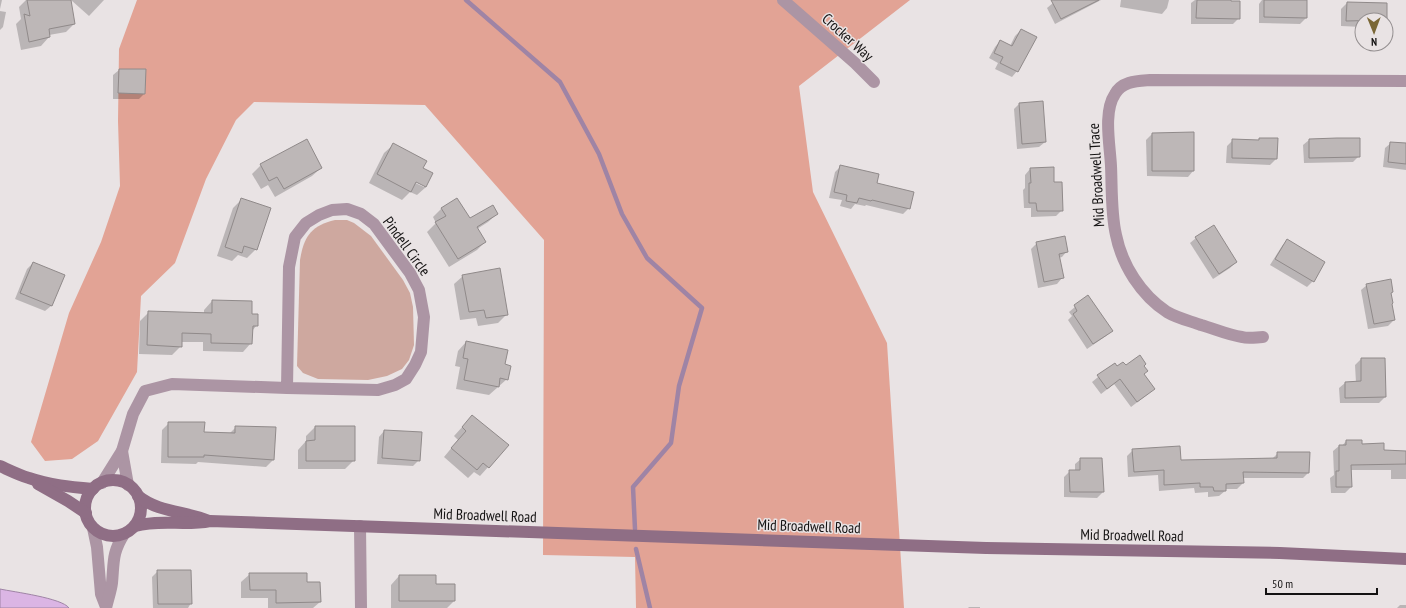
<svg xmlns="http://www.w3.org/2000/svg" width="1406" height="608" font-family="'PT Sans Narrow',sans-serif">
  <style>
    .green { fill: #cea89f }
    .forest { fill: #e2a395 }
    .water { fill: #dbb5e4; stroke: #9f84a5 }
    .shadow { fill: #0003; fill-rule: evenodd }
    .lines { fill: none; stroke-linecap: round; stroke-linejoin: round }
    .stream { stroke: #9f84a5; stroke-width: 4.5 }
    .building { fill: #bdb7b7; stroke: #908a8a }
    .street { stroke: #ac95a4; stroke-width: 12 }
    .secondary { stroke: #8f6e85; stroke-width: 12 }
    .labels { text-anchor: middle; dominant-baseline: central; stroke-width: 3; stroke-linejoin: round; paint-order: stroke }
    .street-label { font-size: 15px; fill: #141212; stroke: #e9e3e4 }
  </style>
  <rect width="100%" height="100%" fill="#e9e3e4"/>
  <path class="green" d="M335 220H347L354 223 371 236 403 280 410 293 413 307 414 345 409 360 402 369 387 376 368 380 318 379 303 373 297 366 300 260C304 236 311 226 335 220Z"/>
  <path class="forest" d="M137 0H910L799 86 813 192 887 343 904 608H636L635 557 543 555 544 240 425 105 254 102 236 120 206 179 175 263 141 296 137 372 98 441 72 459 45 461 31 442 69 313 101 242 120 186 118 121 119 49Z"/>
  <path class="water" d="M0 589C14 592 62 598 69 608H0Z"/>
  <g class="shadow">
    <path d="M0 0H2L0 9Z"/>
    <path d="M26 0H70L74 24 66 32 49 35V37L41 46 21 50 16 24 21 19 19 7Z"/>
    <path d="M71 0H104L89 16Z"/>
    <path d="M1058 0H1101L1055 24 1047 8 1053 3Z"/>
    <path d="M1121 0H1169L1167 8 1162 14 1120 7Z"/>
    <path d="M1195 0H1230L1239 18 1233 24H1191V3Z"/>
    <path d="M1262 0H1306V18L1300 24 1259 23V4Z"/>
    <path d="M1347 3 1362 20V27L1341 26V9Z"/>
    <path d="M0 11 6 12 3 27 0 30Z"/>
    <path d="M1021 30 1017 71 1012 77 995 69 998 63 989 58 995 47 1000 41 1010 46 1015 36Z"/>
    <path d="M119 70 144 94 139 99H113V75Z"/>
    <path d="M1019 104 1045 142 1039 147 1017 149 1014 109Z"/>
    <path d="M1152 134 1193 171 1188 177 1147 176 1146 140Z"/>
    <path d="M1259 139 1276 159 1270 165 1226 163 1227 146 1233 140 1258 141Z"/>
    <path d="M1359 139V156L1353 162 1304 163 1303 145 1309 140Z"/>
    <path d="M1391 143 1406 144V170L1383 167 1385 148Z"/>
    <path d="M393 145 422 168 426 187 417 195 410 192 402 200 369 183 384 153ZM412 179 424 185V187L411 181Z"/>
    <path d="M261 165 321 168 312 176 275 197 268 185 261 189 252 174Z"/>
    <path d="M841 166 876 184 909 208 903 214 866 205 865 206 855 204 851 209 840 206 842 200 829 198 835 172Z"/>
    <path d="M1030 169 1053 183 1062 210 1056 216 1031 217V208H1024L1023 190 1025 188V175Z"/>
    <path d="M242 199 256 249 247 258 238 255 232 261 217 256 233 208Z"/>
    <path d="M441 209 470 220 497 214 488 222 477 229 485 242 477 250 449 267 427 232 436 223 433 217Z"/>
    <path d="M1196 238 1236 262 1230 268 1213 279 1190 243Z"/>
    <path d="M1287 240 1313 281 1307 287 1270 265 1282 246Z"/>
    <path d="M1037 243 1067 251 1062 257 1058 258 1062 278 1057 284 1038 288 1031 249Z"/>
    <path d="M33 263 63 275 51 306 45 311 15 299 27 269Z"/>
    <path d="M463 276 507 314 498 323 478 326 476 318 460 320 454 284Z"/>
    <path d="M1367 285 1390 293 1394 320 1388 326 1368 329 1361 290Z"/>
    <path d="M1088 296 1111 330 1106 336 1087 349 1068 320 1072 316 1069 312Z"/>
    <path d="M212 301 251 315 257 325 252 331 251 343 243 352 203 351V342H181V346L172 355 139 354 140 321 149 312 204 314V310Z"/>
    <path d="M466 342 504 365 507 379 489 395 456 389 460 367 455 366 458 351Z"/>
    <path d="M1361 359 1385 397 1379 403H1340L1339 388 1345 383H1356L1355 365Z"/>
    <path d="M1114 364 1117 368 1143 366V374L1148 394 1131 407 1114 384 1101 394 1092 382Z"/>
    <path d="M169 423 203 433 229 434 236 427 273 460 266 467 198 462 196 464 161 463 162 430Z"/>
    <path d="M464 425 507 446 480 476 474 472 468 478 444 457 458 440 454 436Z"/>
    <path d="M315 427 354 460 345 469H298V450L306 441V436Z"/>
    <path d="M384 431 419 460 413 466 377 464 379 437Z"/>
    <path d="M1346 441 1383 451 1406 452V479H1391V470H1350L1351 487 1345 493H1331L1330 478 1334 475 1333 451 1339 446H1342Z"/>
    <path d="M1133 450 1180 461 1272 459 1278 453 1308 473 1303 478H1242L1243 483 1237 489H1225V491L1219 496 1208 497V492L1195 493 1194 488 1159 491 1158 475 1128 477 1127 456Z"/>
    <path d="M1081 459 1103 492 1097 498 1064 497V477L1070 471H1075V464Z"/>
    <path d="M158 571 191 603 188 608H153L152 577Z"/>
    <path d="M250 574 306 583 320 602 313 608H268V598H241V582Z"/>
    <path d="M399 576 435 585H454V601L447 608H391V585Z"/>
    <path d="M1400 605H1406V608H1397Z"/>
    <path d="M969 607H980V608H968Z"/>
  </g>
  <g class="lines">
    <g class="stream">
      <path d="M466 0 560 82 599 154 622 214 647 258 702 308 679 386 671 443 633 487 635 529"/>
      <path d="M636 549 650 608"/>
    </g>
  </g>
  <g class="building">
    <path d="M27 0H71L75 24 49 29 50 37 29 42 24 14 30 16Z"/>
    <path d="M1051 0H1099L1061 19Z"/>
    <path d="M1197 0H1231V1H1240V19L1196 18Z"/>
    <path d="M1264 0H1307V18L1264 17Z"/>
    <path d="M1347 2 1387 3V20L1346 21Z"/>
    <path d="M1021 29 1037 37 1018 72 1000 63 1003 57 994 53 1000 40 1012 46Z"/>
    <path d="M119 69H146L145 94 118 93Z"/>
    <path d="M1043 101 1046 142 1022 144 1019 103Z"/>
    <path d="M1194 132V171H1152V133Z"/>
    <path d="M1259 138H1278L1277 159 1232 158V139L1259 140Z"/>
    <path d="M1337 138H1360V157L1309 158V139Z"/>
    <path d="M307 139 322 168 284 189 277 177 269 181 260 164Z"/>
    <path d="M1390 142 1406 143V164L1388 162Z"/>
    <path d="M393 143 427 161 423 168 433 173 426 187 416 182 411 192 377 174Z"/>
    <path d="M840 165 879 174 877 183 914 192 910 209 872 200 871 201 859 198 857 203 846 201 847 195 834 192Z"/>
    <path d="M1054 167V182H1062L1063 211H1037L1036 203H1029V183H1031L1030 168Z"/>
    <path d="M241 198 271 208 257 250 244 246 242 253 225 247Z"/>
    <path d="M457 198 470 218 493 205 498 214 477 227 486 242 458 259 435 222 446 216 441 208Z"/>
    <path d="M1214 225 1237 262 1219 274 1195 237Z"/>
    <path d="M1065 236 1068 252 1059 254 1064 278 1044 282 1036 242Z"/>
    <path d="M1287 239 1325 262 1314 282 1275 259Z"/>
    <path d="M33 262 65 275 52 306 20 293Z"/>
    <path d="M500 268 508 315 486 318 484 310 469 312 462 275Z"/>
    <path d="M1391 279 1393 292 1391 293 1393 303 1392 304 1395 320 1374 324 1366 284Z"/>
    <path d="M1088 295 1113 331 1093 344 1073 314 1077 311 1074 305Z"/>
    <path d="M212 300 252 301V314H258V326H253L252 344 211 343V334L182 333V347L147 345 148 311 212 313Z"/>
    <path d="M466 341 508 350 505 364 511 366 508 380 500 378 499 387 464 380 468 359 463 358Z"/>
    <path d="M1140 355 1146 364 1144 366 1148 371 1144 374 1155 389 1137 402 1120 379 1107 389 1097 375 1115 363 1117 366 1123 362 1126 365Z"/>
    <path d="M1361 358H1385L1386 397 1345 398V382L1361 381Z"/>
    <path d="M472 415 509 445 489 468 483 463 477 470 451 448 466 431 462 427Z"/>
    <path d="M168 422H205L204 432 235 433V426L276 427 274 460 204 455V457H168Z"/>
    <path d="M315 426H355V461H306V441L315 440Z"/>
    <path d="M384 430 422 432 420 461 382 458Z"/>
    <path d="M1346 440H1362V444L1384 443V450L1406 451V464L1351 465 1352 487H1336V471H1339V445H1346Z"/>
    <path d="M1180 446 1181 460 1277 458V452H1310L1309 473 1243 472 1244 483 1226 484V491H1214L1213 487H1200V483L1164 485V470L1134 472 1132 449Z"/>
    <path d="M1080 458H1102L1104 492H1070L1069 470H1080Z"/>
    <path d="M157 570H191L192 604H158Z"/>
    <path d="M249 573H307V582H320L321 602 276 603V590H250Z"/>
    <path d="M399 575H436V584H455V601H399Z"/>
  </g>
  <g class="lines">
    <g class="street">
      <path d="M783 0 855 63 874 82"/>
      <path d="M1263 337C1257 337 1249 339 1242 337 1228 335 1215 329 1201 325 1190 321 1177 318 1167 312 1141 295 1122 265 1116 235 1111 214 1112 188 1111 166 1110 145 1103 112 1115 94 1122 81 1137 81 1150 80L1406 81"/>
      <path d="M122 451 128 485"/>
      <path d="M102 483 122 451 133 414 145 391 172 384 287 388 378 390 395 385 406 379 415 365 421 352 424 317 419 290 410 273 374 224 361 214 347 209 332 210 319 215 306 223 295 237 289 267 287 388"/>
      <path d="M360 526 361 608"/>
      <path d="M93 528 97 547 101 594 106 607"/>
      <path d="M106 608C108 599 111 591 112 583 114 562 112 553 124 534"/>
    </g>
    <g class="secondary">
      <path d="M0 466C9 470 19 475 29 478 49 485 71 487 93 489"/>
      <circle cx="113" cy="508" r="28"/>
      <path d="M38 484 68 501 86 513"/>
      <path d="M138 496C159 513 186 511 209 521"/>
      <path d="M135 526C159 519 185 526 210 521L986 548 1280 553 1406 559"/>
    </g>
  </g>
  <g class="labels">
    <g class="street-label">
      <text transform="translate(848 37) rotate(42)">Crocker Way</text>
      <text transform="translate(1096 175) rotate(-93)">Mid Broadwell Trace</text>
      <text transform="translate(407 246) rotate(54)">Pindell Circle</text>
      <text transform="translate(485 515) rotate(2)">Mid Broadwell Road</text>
      <text transform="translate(809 526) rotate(2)">Mid Broadwell Road</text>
      <text transform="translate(1132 535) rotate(1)">Mid Broadwell Road</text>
    </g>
  </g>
  <g transform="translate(1374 32) rotate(179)"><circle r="19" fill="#e9e3e4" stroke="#948f90"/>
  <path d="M0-3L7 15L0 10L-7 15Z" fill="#7a6736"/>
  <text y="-6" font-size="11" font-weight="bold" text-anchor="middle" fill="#141212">N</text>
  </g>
  <path d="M1266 588v6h111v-6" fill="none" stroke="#141212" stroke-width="2"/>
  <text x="1272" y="588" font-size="12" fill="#141212" stroke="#e9e3e4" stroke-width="3" paint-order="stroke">50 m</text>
</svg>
